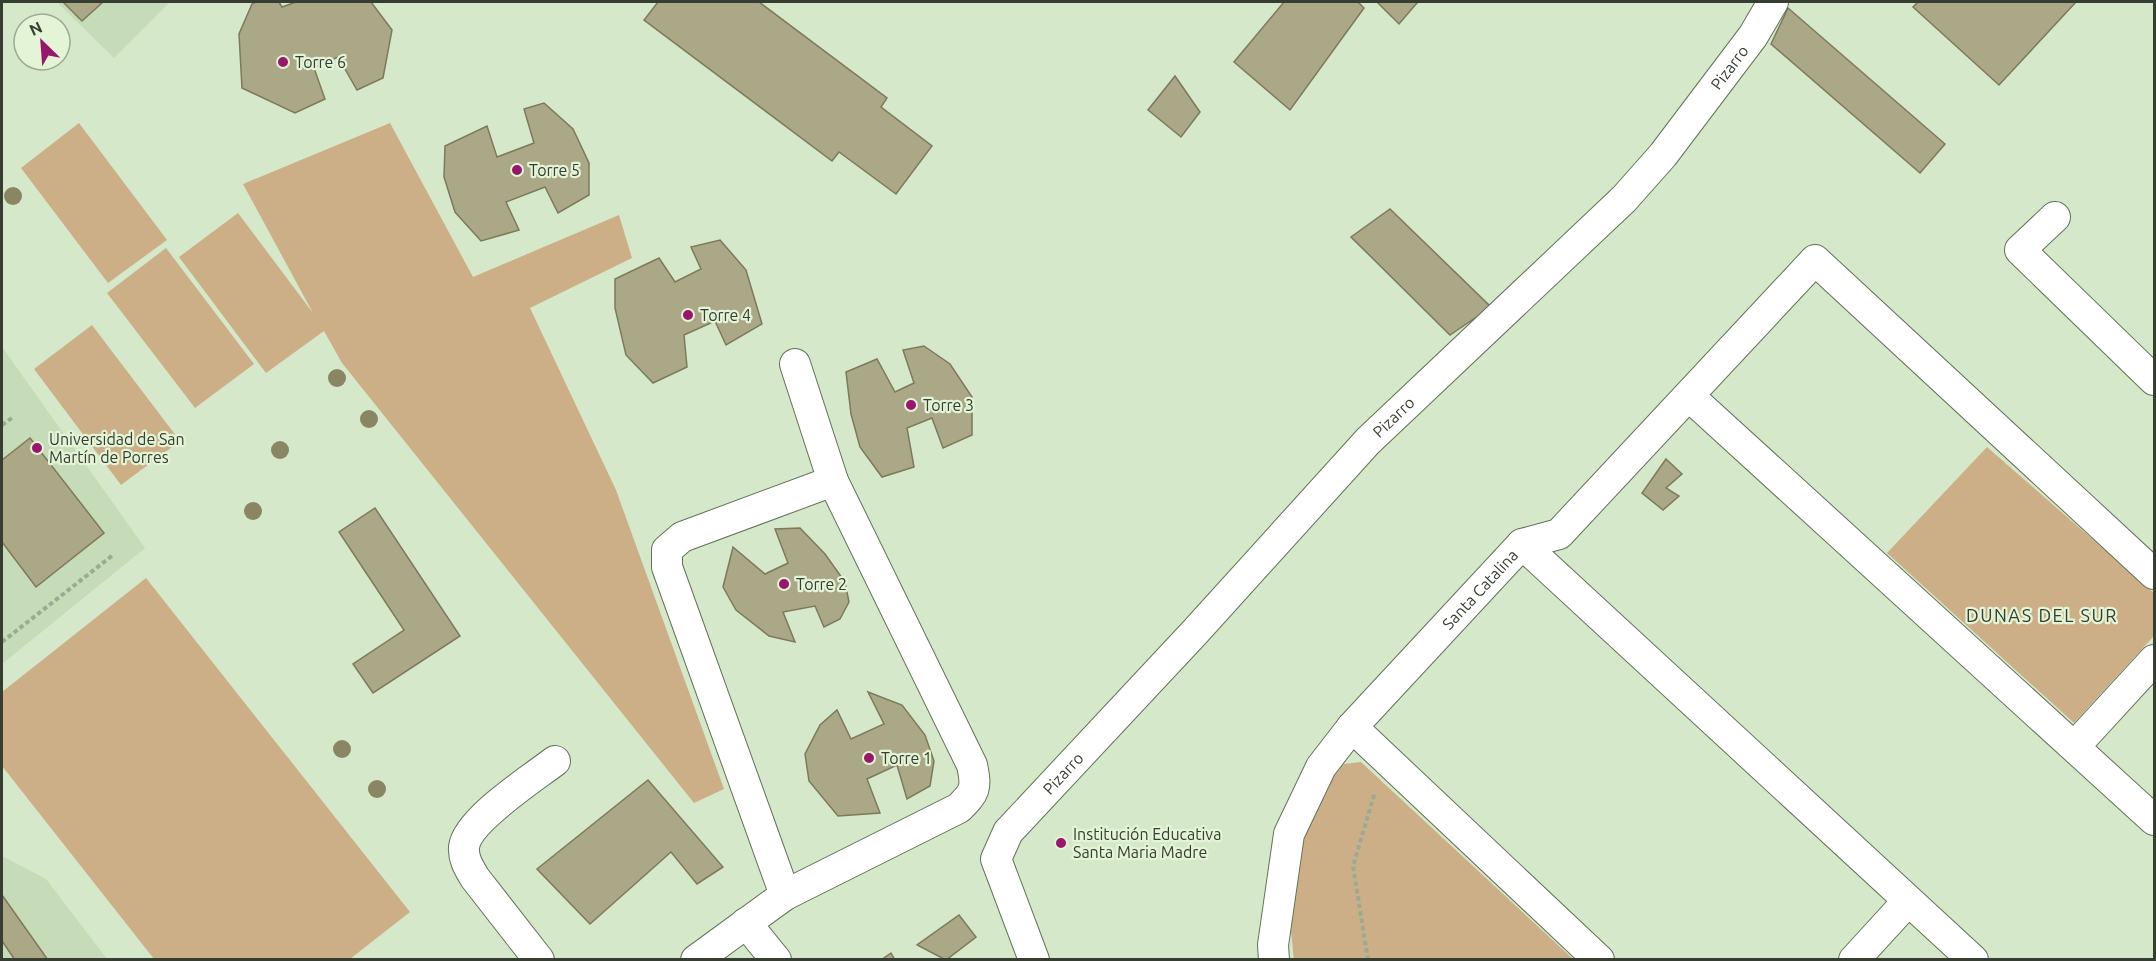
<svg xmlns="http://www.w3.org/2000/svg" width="2156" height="961" font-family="Ubuntu,sans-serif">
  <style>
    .built { fill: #c6dbb7 }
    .green { fill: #cdaf87 }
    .building { fill: #aaa887; stroke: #7d7a5b; stroke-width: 1.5 }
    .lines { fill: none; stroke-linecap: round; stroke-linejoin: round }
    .street-casing { stroke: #627257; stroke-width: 32 }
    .path { stroke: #9baa92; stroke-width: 4; stroke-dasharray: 4.5 3; stroke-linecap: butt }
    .street { stroke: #fff; stroke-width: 30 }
    .tree { fill: #8a8664 }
    .poi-dot { fill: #98166c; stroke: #e3f5d6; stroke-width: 2 }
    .labels { text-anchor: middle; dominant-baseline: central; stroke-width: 4.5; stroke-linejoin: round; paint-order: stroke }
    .poi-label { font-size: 16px; fill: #363d31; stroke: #e3f5d6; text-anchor: start }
    .street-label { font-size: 16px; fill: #363d31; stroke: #e3f5d6 }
    .neighbourhood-label { font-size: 18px; letter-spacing: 1.5px; fill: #363d31; stroke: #e3f5d6 }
  </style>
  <rect width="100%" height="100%" fill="#d5e8c9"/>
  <g class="built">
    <path d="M57 2H170L114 58Z"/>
    <path d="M2 347 145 548 2 664Z"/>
    <path d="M2 856 46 879 107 959H2Z"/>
  </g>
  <g class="green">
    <path d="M79 123 167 240 108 283 21 168Z"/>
    <path d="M390 123 473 277 619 215 632 258 530 308 616 490 724 789 694 803 342 363 324 331 266 373 179 257 238 213 313 313 243 184Z"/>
    <path d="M166 248 254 364 195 408 107 293Z"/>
    <path d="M92 325 180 441 121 485 34 369Z"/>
    <path d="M1987 447 2154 593V636L2074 723 1887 553Z"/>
    <path d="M146 578 410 912 350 959H154L2 766V692Z"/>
    <path d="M1361 762 1573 959 1294 960 1290 923 1305 827 1329 776 1344 764Z"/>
  </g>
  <g class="building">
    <path d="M63 2H103L82 21Z"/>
    <path d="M256 2H279L282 7 296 2H371L392 30 383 78 357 90 338 57 314 68 325 99 295 113 242 88 239 34 252 4Z"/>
    <path d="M658 2H759L887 98 881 107 932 146 896 194 839 152 832 161 644 20Z"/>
    <path d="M1284 2H1358L1364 8 1290 110 1234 62Z"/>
    <path d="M1377 2H1415L1417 3 1399 24Z"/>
    <path d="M1918 2H2076L1999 85 1913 7Z"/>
    <path d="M1788 8 1945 144 1920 173 1771 44Z"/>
    <path d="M1175 76 1200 112 1181 137 1148 110Z"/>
    <path d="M544 103 573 129 589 163V195L558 213 545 187 506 202 519 230 481 241 455 212 444 177 445 146 487 126 497 157 534 143 524 109Z"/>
    <path d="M1390 209 1491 307 1450 335 1351 237Z"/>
    <path d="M720 240 746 270 762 324 726 345 715 321 684 335 687 367 653 383 626 355 615 308V279L659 258 675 282 701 269 691 247Z"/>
    <path d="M924 346 950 364 972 397V435L943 448 932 418 907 428 914 467 882 477 860 447 851 414 846 372 877 359 895 392 914 383 903 350Z"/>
    <path d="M30 438 104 533 36 587 2 542V460Z"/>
    <path d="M1666 459 1682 474 1666 488 1679 496 1663 510 1642 493Z"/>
    <path d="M375 508 460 636 373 693 353 664 404 630 339 532Z"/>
    <path d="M800 528 825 554 845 582 849 602 840 619 824 627 815 606 783 612 795 642 769 636 736 610 723 587 733 547 765 574 788 563 775 529Z"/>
    <path d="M868 692 902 705 925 735 934 761 930 786 907 799 897 765 867 779 880 813 838 816 809 781 805 754 820 725 837 710 851 739 884 724Z"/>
    <path d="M648 780 723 867 697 884 671 852 590 924 537 869Z"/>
    <path d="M2 895 48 960H15L2 941Z"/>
    <path d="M959 915 976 937 946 960 917 945Z"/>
    <path d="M891 953 895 960H881Z"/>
  </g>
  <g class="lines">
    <g class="street-casing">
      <g id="street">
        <path d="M2055 217 2020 250 2154 380"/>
        <path d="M1689 396 2154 820"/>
        <path d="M1522 544 1973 960"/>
        <path d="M1352 727 1599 960"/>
        <path d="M2076 745 2154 660"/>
        <path d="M785 895 667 567V550L682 537 833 481"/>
        <path d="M746 923 776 960"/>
        <path d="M539 960 475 878C469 868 463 859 464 847 467 820 533 778 555 761"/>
        <path d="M696 960 785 895 959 808C975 792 977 789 972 765L833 481 795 364"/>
        <path id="s1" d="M1034 960 996 859 1008 832 1195 632 1368 441 1624 199 1663 155 1753 36 1773 2"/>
        <path id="s2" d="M1274 960 1273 945 1289 834 1321 767 1352 727 1522 544 1559 534 1815 260 2154 574"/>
        <path d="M1854 960 1908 901"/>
      </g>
    </g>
    <g class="path">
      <path d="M2 425 12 418"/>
      <path d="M2 642 113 555"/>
      <path d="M1368 960 1353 866 1375 792"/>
    </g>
    <use href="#street" class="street"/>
  </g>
  <g class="tree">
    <circle cx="13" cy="196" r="9"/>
    <circle cx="337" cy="378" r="9"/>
    <circle cx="369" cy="419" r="9"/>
    <circle cx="280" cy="450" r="9"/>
    <circle cx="253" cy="511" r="9"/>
    <circle cx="342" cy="749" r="9"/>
    <circle cx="377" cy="789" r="9"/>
  </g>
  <g class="poi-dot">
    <circle cx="283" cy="62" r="6"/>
    <circle cx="517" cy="170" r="6"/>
    <circle cx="688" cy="315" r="6"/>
    <circle cx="911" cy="405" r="6"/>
    <circle cx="37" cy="448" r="6"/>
    <circle cx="784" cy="584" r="6"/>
    <circle cx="869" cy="758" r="6"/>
    <circle cx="1061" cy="843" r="6"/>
  </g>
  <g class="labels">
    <g class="poi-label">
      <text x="295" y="62">Torre 6</text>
      <text x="529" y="170">Torre 5</text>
      <text x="700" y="315">Torre 4</text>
      <text x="923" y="405">Torre 3</text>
      <text x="49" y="439">Universidad de San<tspan x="49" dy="18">Martín de Porres</tspan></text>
      <text x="796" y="584">Torre 2</text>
      <text x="881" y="758">Torre 1</text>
      <text x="1073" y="834">Institución Educativa<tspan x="1073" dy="18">Santa Maria Madre</tspan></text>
    </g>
    <g class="street-label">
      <text stroke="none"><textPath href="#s1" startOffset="1190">Pizarro</textPath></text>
      <text stroke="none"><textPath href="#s1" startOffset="704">Pizarro</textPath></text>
      <text stroke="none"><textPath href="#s2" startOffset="440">Santa Catalina</textPath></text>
      <text stroke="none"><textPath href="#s1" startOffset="218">Pizarro</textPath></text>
    </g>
    <g class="neighbourhood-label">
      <text x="2042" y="615">DUNAS DEL SUR</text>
    </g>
  </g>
  <rect width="2156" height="961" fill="none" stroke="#363d31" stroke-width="6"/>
  <g transform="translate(42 42) rotate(335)"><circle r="28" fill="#e3f5d6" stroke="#9eab94" stroke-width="1.5"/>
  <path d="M0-4.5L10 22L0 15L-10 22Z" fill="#98166c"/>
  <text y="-9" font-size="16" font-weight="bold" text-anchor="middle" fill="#363d31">N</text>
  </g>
</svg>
